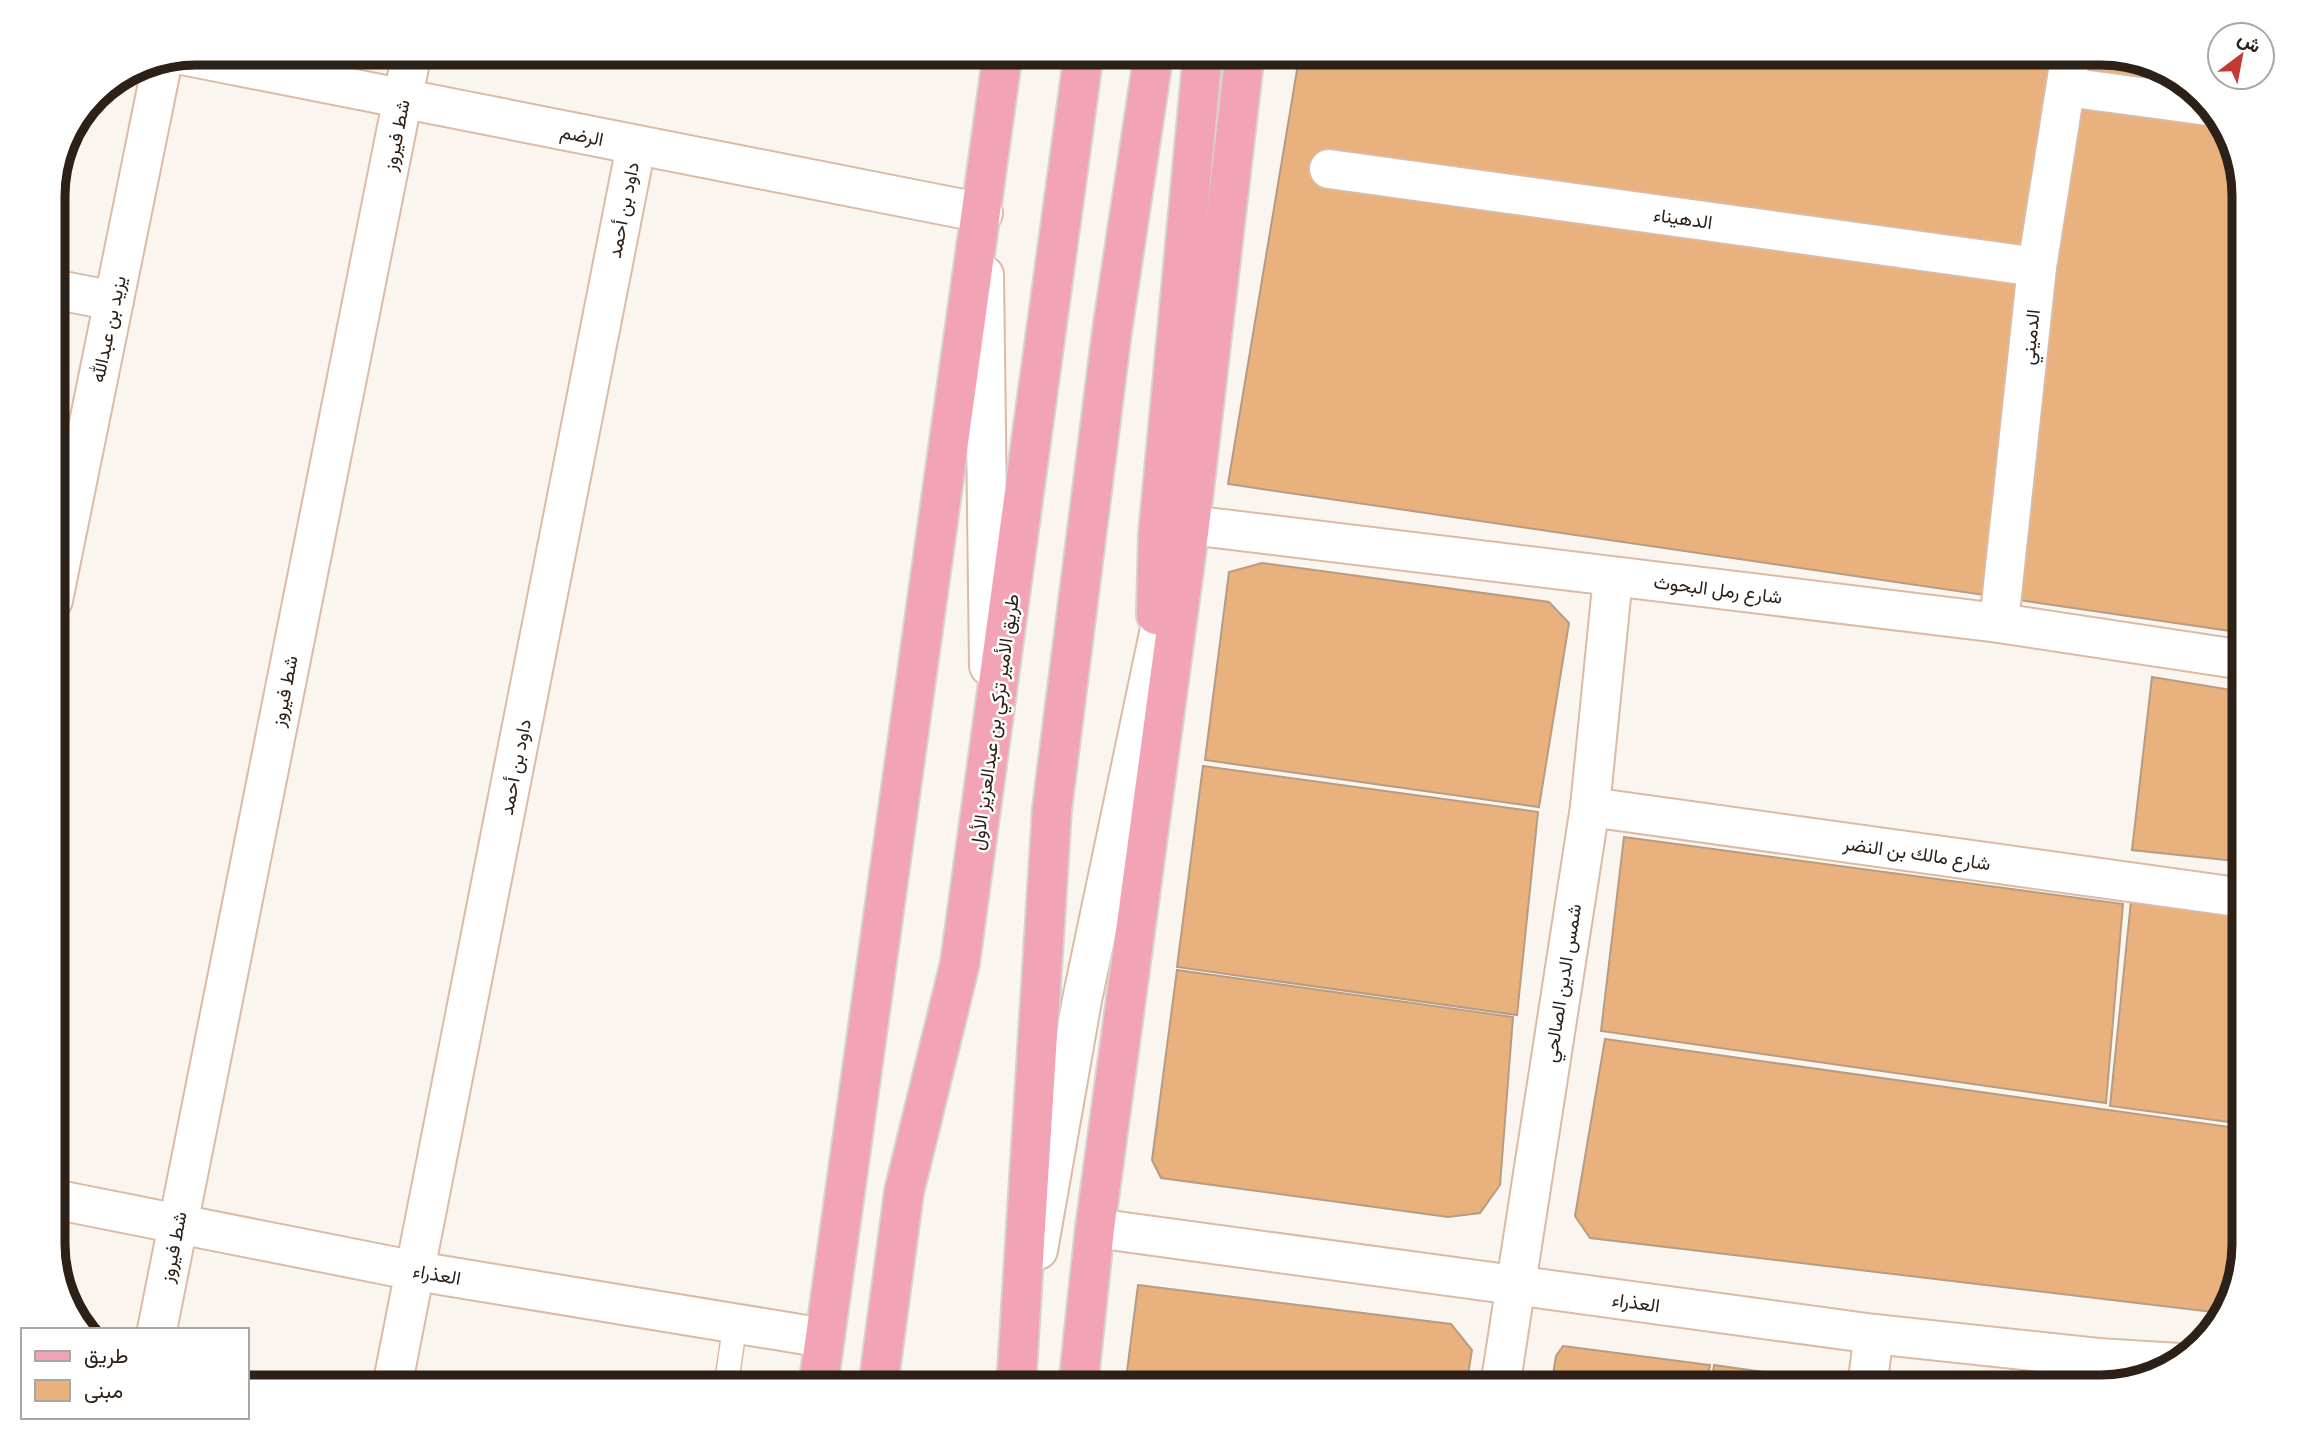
<svg xmlns="http://www.w3.org/2000/svg" width="2297" height="1440" font-family="'Source Serif 4',Vazirmatn,serif">
  <style>
    .building { fill: #e8b17e; stroke: #b89c82; stroke-width: 2 }
    .lines { fill: none; stroke-linecap: round; stroke-linejoin: round }
    .service-casing { stroke: #dbbba3; stroke-width: 26 }
    .minor-casing { stroke: #dbbba3; stroke-width: 42 }
    .tertiary-casing { stroke: #dbbba3; stroke-width: 42 }
    .primary-casing { stroke: #d5d2d1; stroke-width: 42 }
    .service { stroke: #fff; stroke-width: 23 }
    .minor { stroke: #fff; stroke-width: 38 }
    .tertiary { stroke: #fff; stroke-width: 38 }
    .primary { stroke: #f2a3b5; stroke-width: 38 }
    .labels { text-anchor: middle; dominant-baseline: central; stroke-width: 5; stroke-linejoin: round; paint-order: stroke }
    .street-label { font-size: 19px; fill: #2c2017; stroke: #fff }
    .rim { fill: none; stroke: #2c2017; stroke-width: 9 }
  </style>
  <rect width="100%" height="100%" fill="#fbf5f0"/>
  <g class="building">
    <path d="M1300 52H2101L2180 76 2225 125 2244 195V633L1228 484Z"/>
    <path d="M1262 563 1549 602 1569 623 1539 807 1205 760 1229 572Z"/>
    <path d="M2152 677 2244 692V862L2132 850Z"/>
    <path d="M1203 766 1538 812 1517 1015 1177 967Z"/>
    <path d="M1624 837 2123 904 2106 1103 1601 1031Z"/>
    <path d="M2131 901 2244 914V1124L2110 1106Z"/>
    <path d="M1177 970 1513 1017 1500 1185 1480 1213 1448 1217 1161 1178 1152 1160Z"/>
    <path d="M1605 1039 2244 1129V1245L2225 1309 2221 1313 1590 1238 1575 1216Z"/>
    <path d="M1138 1285 1451 1324 1472 1350 1466 1387H1125Z"/>
    <path d="M1563 1346 1710 1365 1706 1387H1551L1556 1356Z"/>
    <path d="M1714 1365 1821 1380 1828 1387H1711Z"/>
  </g>
  <g class="lines">
    <g class="service-casing">
      <path id="service" d="M726 1387 735 1324"/>
    </g>
    <g class="minor-casing">
      <g id="minor">
        <path d="M182 55 983 213"/>
        <path d="M2066 87 2208 106"/>
        <path d="M1329 169 2037 267"/>
        <path d="M53 289 114 301"/>
        <path d="M1190 525 1999 623 2244 660"/>
        <path d="M53 600 163 59"/>
        <path d="M1999 623 2037 267 2071 52"/>
        <path d="M1590 807 2244 898"/>
        <path d="M53 1199 416 1271 824 1338"/>
        <path d="M1095 1228 1874 1334 2098 1358 2179 1363"/>
        <path d="M157 1330 412 52"/>
        <path d="M392 1387 636 146"/>
        <path d="M1500 1387 1590 807 1613 577"/>
        <path d="M1867 1387 1874 1334"/>
      </g>
    </g>
    <g class="tertiary-casing">
      <g id="tertiary">
        <path d="M984 275 989 666"/>
        <path d="M1038 1250 1082 1000 1162 619"/>
      </g>
    </g>
    <g class="primary-casing">
      <g id="primary">
        <path d="M1156 615 1158 535 1203 52"/>
        <path d="M818 1387 1003 52"/>
        <path d="M878 1387 904 1192 960 963 1084 52"/>
        <path d="M1016 1387 1052 809 1112 331 1154 52"/>
        <path d="M1078 1387 1095 1228 1190 525 1245 52"/>
      </g>
    </g>
    <use href="#service" class="service"/>
    <use href="#minor" class="minor"/>
    <use href="#tertiary" class="tertiary"/>
    <use href="#primary" class="primary"/>
  </g>
  <g class="labels">
    <g class="street-label">
      <text transform="translate(396 135) rotate(-79)">شط فيروز</text>
      <text transform="translate(582 135) rotate(11)">الرضم</text>
      <text transform="translate(623 210) rotate(-79)">داود بن أحمد</text>
      <text transform="translate(1683 218) rotate(8)">الدهيناء</text>
      <text transform="translate(108 329) rotate(-78)">يزيد بن عبدالله</text>
      <text transform="translate(2030 337) rotate(-84)">الدميني</text>
      <text transform="translate(1718 589) rotate(7)">شارع رمل البحوث</text>
      <text transform="translate(284 691) rotate(-79)">شط فيروز</text>
      <text transform="translate(994 722) rotate(-82)">طريق الأمير تركي بن عبدالعزيز الأول</text>
      <text transform="translate(515 767) rotate(-79)">داود بن أحمد</text>
      <text transform="translate(1917 853) rotate(8)">شارع مالك بن النضر</text>
      <text transform="translate(1562 983) rotate(-81)">شمس الدين الصالحي</text>
      <text transform="translate(173 1247) rotate(-79)">شط فيروز</text>
      <text transform="translate(437 1274) rotate(10)">العذراء</text>
      <text transform="translate(1636 1302) rotate(8)">العذراء</text>
    </g>
  </g>
  <path d="M0 0H2297V1440H0ZM196 65H2101A131 131 0 0 1 2232 196V1244A131 131 0 0 1 2101 1375H196A131 131 0 0 1 65 1244V196A131 131 0 0 1 196 65Z" fill="#fff" fill-rule="evenodd"/>
  <path class="rim" d="M196 65H2101A131 131 0 0 1 2232 196V1244A131 131 0 0 1 2101 1375H196A131 131 0 0 1 65 1244V196A131 131 0 0 1 196 65Z"/>
  <rect x="21" y="1328" width="228" height="91" fill="#ffffff" stroke="#aba6a2" stroke-width="2"/>
  <rect x="35" y="1351" width="35" height="10" fill="#f2a3b5" stroke="#aba6a2" stroke-width="2"/>
  <text x="84" y="1363" font-size="21" fill="#2c2017">طريق</text>
  <rect x="35" y="1380" width="35" height="21" fill="#e8b17e" stroke="#aba6a2" stroke-width="2"/>
  <text x="84" y="1398" font-size="21" fill="#2c2017">مبنى</text>
  <g transform="translate(2241 56) rotate(32)"><circle r="33" fill="#ffffff" stroke="#aba6a2" stroke-width="2"/>
  <path d="M0-5L12 26L0 18L-12 26Z" fill="#c63832"/>
  <text y="-10" font-size="19" font-weight="bold" text-anchor="middle" fill="#2c2017">ش</text>
  </g>
</svg>
